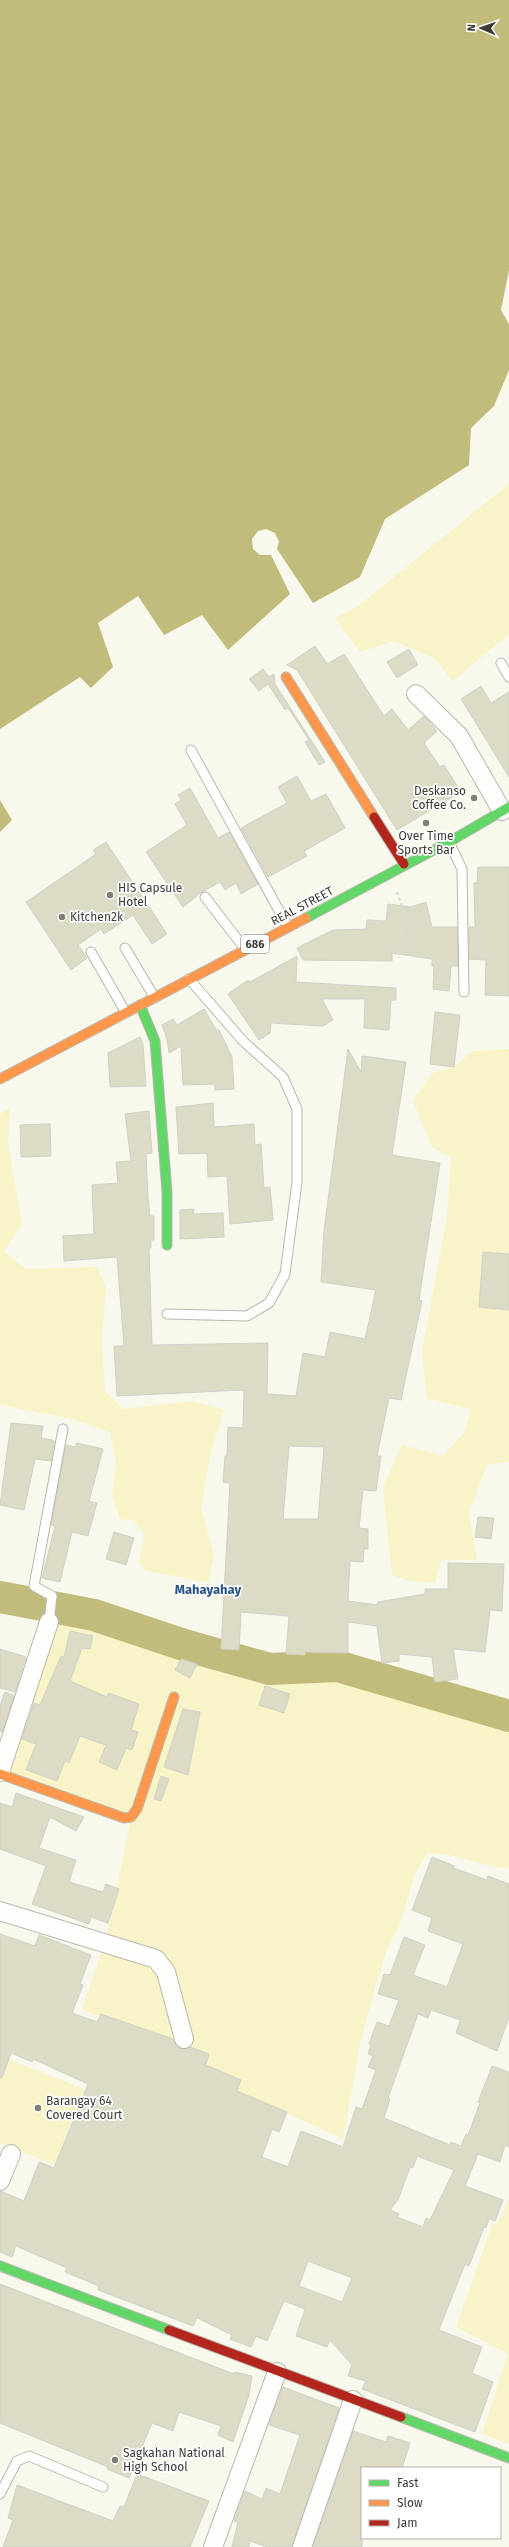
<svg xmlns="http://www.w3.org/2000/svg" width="509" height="2547" font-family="'Fira Sans',sans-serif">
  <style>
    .green { fill: #f8f4c8 }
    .water { fill: #c1bc7c }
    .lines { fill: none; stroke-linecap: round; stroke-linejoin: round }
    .river { stroke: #c1bc7c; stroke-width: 32 }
    .building { fill: #dcdbc5; stroke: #d1d0c7; fill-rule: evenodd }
    .lane-casing { stroke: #b9b8af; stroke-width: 11 }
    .street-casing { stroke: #b9b8af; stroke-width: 20 }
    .fast-casing { stroke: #b9b8af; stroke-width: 11 }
    .slow-casing { stroke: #b9b8af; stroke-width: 11 }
    .jam-casing { stroke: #b9b8af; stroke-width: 11 }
    .path { stroke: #dcdcd8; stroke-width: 2.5; stroke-dasharray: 3 3; stroke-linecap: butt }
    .lane { stroke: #fefefc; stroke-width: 9 }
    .street { stroke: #fefefc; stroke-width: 18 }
    .fast { stroke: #63d668; stroke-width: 9 }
    .slow { stroke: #ff974d; stroke-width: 9 }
    .jam { stroke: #b3261e; stroke-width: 9 }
    .poi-dot { fill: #7e7e74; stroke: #fff; stroke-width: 1.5 }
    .labels { text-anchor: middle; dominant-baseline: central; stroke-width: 3.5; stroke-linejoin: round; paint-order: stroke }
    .shield { fill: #fff; stroke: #767671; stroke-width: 1 }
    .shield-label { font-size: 11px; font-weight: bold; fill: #3c3c34 }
    .poi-label { font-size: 12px; fill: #3c3c34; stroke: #fff; text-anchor: start }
    .street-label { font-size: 12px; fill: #3c3c34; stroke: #fff }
    .neighbourhood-label { font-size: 13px; font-weight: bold; fill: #275388; stroke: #fff }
  </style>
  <rect width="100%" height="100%" fill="#f9f8ec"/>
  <g class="green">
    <path d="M509 484V634L453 681 434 658 394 641 360 652 335 618 357 607Z"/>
    <path d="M509 1049V1462L487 1465 469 1512 477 1560H441L435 1583 410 1581 392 1575 383 1488 402 1445 443 1456 465 1432 471 1409 427 1399 422 1351 447 1217 451 1157 432 1147 413 1101 433 1073 454 1067 473 1051Z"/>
    <path d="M10 1108 8 1144 22 1224 4 1251 26 1269 97 1267 106 1287 102 1342 105 1391 123 1409 192 1401 224 1410 211 1451 201 1507 214 1555 208 1582 146 1571 139 1562 145 1534 134 1521 120 1519 112 1495 116 1462 110 1432 76 1420 0 1405V1114Z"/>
    <path d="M59 1612 94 1615 184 1645 246 1662 276 1664 334 1659 457 1690 509 1700V1868C480 1867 456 1852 427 1853L415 1874 400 1923 388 1947 377 1981 360 2044 343 2139 254 2098 212 2085 209 2061 170 2048 82 2009 107 1936 130 1823 1 1771Z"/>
    <path d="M0 2056 84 2089 55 2165 0 2143Z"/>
    <path d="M509 2199V2444L482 2434 508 2354 456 2327 492 2226 499 2221Z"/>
  </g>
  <g class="water">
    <path d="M0 0H509V270L501 310 509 324V370L494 406 471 428 469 465 385 519 360 577 313 603 277 549 279 542 275 533 266 529 258 531 252 539 253 549 260 555H271L290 594 228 650 202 615 164 635 138 596 98 623 113 667 91 688 80 677 0 729Z"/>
    <path d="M0 800 12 820 0 832Z"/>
  </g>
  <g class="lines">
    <path class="river" d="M0 1597 94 1615 184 1645 270 1669 337 1666 509 1716"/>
  </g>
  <g class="building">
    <path d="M315 646 327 664 344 654 384 716 392 709 408 730 424 716 437 731 424 743 440 767 444 765 461 792 397 830 297 670 287 665Z"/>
    <path d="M409 649 418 665 397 678 387 662Z"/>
    <path d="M263 669 269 677 274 674 275 684 325 762 319 765 305 742 309 740 288 708 285 710 268 684 259 691 249 679Z"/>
    <path d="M481 686 491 703 509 692V777L461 699Z"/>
    <path d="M297 776 311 801 326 794 345 828 304 851 307 856 268 877 241 828 287 803 278 787Z"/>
    <path d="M190 788 218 838 229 832 258 884 241 894 236 883 225 890 220 882 202 892 183 907 146 852 187 825 175 804 181 800 178 795Z"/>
    <path d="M106 842 167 934 152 944 133 915 104 934 101 929 78 945 87 958 71 970 26 902 96 854 93 850Z"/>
    <path d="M478 867H509V996L485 995 486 960 469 959V927H475L474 883H477Z"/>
    <path d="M426 902 432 927H457L458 966H451L449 991 433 989 434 966H432V959L392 953V961L303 960 297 948 333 930 366 929 367 920 386 921 388 904 411 907Z"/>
    <path d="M297 956 296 982 396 988V1000H391L389 1030 364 1028 365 999H322L333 1020 323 1026 271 1023 270 1033 259 1040 228 994 248 980 250 982Z"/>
    <path d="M204 1009 217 1031 219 1030 232 1057 234 1089 215 1090V1084L183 1085 181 1046 169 1053 167 1039 162 1025 173 1019 177 1025Z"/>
    <path d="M435 1012 460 1015 454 1067 430 1064Z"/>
    <path d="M140 1037 143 1044 146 1086 110 1087 108 1053Z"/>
    <path d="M348 1049 361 1072 362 1056 406 1062 392 1155 440 1163 419 1300 422 1301 401 1400 389 1398 377 1456H381L376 1491 363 1490 359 1528 368 1529V1549H364L363 1562 350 1561 348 1601 377 1605 378 1602 425 1594V1589H448V1563L504 1564 502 1611 490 1610 485 1652 453 1649 458 1679 435 1682 432 1657 399 1654V1661L382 1663 377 1626 348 1622V1653L305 1652V1655L286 1654 289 1616 241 1612 239 1650 221 1649 230 1483 223 1482 225 1456H227L228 1427 243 1428 244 1390 117 1396 114 1346H124L117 1257 64 1261 63 1236 94 1234 92 1185 118 1183 116 1162 131 1161 125 1114 149 1111 152 1153 146 1154 148 1198 150 1216H154V1240H151V1248H149L152 1345 268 1343 267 1394 296 1396 303 1353 325 1357 330 1332 365 1339 376 1290 321 1282 324 1231ZM289 1446 324 1447 318 1519H283Z"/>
    <path d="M213 1103 214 1127 254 1124 255 1145 261 1144 264 1188 270 1187 273 1220 230 1224 227 1176 208 1177 207 1153 179 1154 176 1107Z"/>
    <path d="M50 1124 51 1156 21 1157 20 1125Z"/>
    <path d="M194 1209 193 1214 223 1213 224 1237 180 1239V1210Z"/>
    <path d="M483 1252 509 1254V1310L479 1307Z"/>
    <path d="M11 1423 43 1426 41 1438 52 1440 54 1442 51 1461 35 1459 24 1510 0 1505Z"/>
    <path d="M77 1443 103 1449 89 1501 97 1503 88 1536 72 1532 60 1582 42 1578 55 1526 51 1525 66 1445 75 1447Z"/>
    <path d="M478 1517 494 1518 491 1539 475 1537Z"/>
    <path d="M114 1532 134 1538 126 1565 106 1559Z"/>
    <path d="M70 1631 93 1636 90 1649 82 1648 70 1681 107 1697 109 1693 139 1704 131 1730 138 1732 132 1750 126 1748 117 1770 99 1762 106 1745 80 1736 69 1763 65 1761 57 1781 26 1770 36 1744 22 1739 34 1703 40 1705 61 1656 64 1657Z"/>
    <path d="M0 1649 26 1657 15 1692 0 1688Z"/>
    <path d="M181 1659 197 1664 190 1678 175 1670Z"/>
    <path d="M265 1686 290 1694 284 1713 259 1705Z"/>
    <path d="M5 1692 14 1696 2 1732 0 1731V1706Z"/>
    <path d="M183 1709 200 1712 188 1775 164 1767Z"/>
    <path d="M161 1776 169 1779 161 1801 154 1799Z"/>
    <path d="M16 1793 84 1817 76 1831 50 1817 39 1848 76 1860 69 1882 103 1892 106 1884 119 1889 108 1923 91 1917 89 1924 32 1904 46 1866 0 1849V1803L12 1807Z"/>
    <path d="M432 1857 454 1866 453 1868 487 1880 488 1876 509 1884V2017L497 2051 456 2033 460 2020 431 2010 428 2018 418 2014 388 2098 390 2099 384 2118 450 2145 451 2142 461 2146 466 2134 468 2135 480 2103 478 2102 492 2066 509 2072V2147L505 2145 500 2162 478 2154 465 2186 503 2200 495 2221 489 2219 486 2228 484 2227 469 2266 465 2264 439 2330 482 2347 472 2373 493 2382 475 2432 362 2389 366 2381 348 2376 352 2365 330 2340 327 2347 296 2336 305 2309 284 2301 267 2341 256 2336 251 2347 230 2339 232 2335 197 2318 193 2326 98 2290 99 2286 65 2272 67 2268 16 2246 12 2257 0 2252V2191L24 2201 39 2162 54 2168 88 2084 33 2059 32 2062 11 2053 2 2078H0V1934L35 1946 39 1935 91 1955 80 1984 83 1985 72 2013 97 2022 101 2014 173 2039 176 2046 181 2049 190 2047 209 2054 206 2065 241 2080 237 2091 287 2112 279 2132 272 2129 262 2157 288 2167 301 2131 343 2147 356 2107 362 2109 376 2070 368 2067 373 2056 368 2054 371 2045 369 2044 377 2022 389 2026 399 2000 378 1994 384 1974 390 1975 404 1937 425 1945 413 1975 447 1987 463 1944 428 1931 432 1918 412 1910ZM417 2156 454 2170 430 2220 426 2218 423 2227 397 2217 399 2214 390 2210 398 2200 410 2167 413 2168ZM308 2261 352 2278 342 2302 299 2286Z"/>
    <path d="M0 2284 234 2374 235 2372 252 2376 249 2395 233 2442 218 2435 221 2426 179 2412 173 2431 152 2423 129 2478 107 2469 108 2467 0 2423Z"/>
    <path d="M283 2387 339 2408 292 2547H267L250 2541 249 2547H232L238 2522 234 2521 245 2491 262 2499 266 2488 280 2494 300 2435 269 2425Z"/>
    <path d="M353 2431 386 2442 388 2436 410 2443 402 2468H362V2547H313Z"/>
    <path d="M137 2474 209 2501 190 2547H3L13 2520 8 2518 17 2485 113 2521 120 2506 124 2507Z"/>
  </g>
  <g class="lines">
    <g class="lane-casing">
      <g id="lane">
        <path d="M501 663 509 677"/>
        <path d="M191 750 288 927"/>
        <path d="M449 842 462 869 464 992"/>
        <path d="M205 897 245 949"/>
        <path d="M125 948 155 998"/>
        <path d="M91 952 126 1013"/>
        <path d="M167 1314 247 1316 269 1303 285 1274 297 1182V1109L283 1077 244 1042 189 979"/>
        <path d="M49 1622 52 1596 34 1586 63 1429"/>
        <path d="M0 2494 17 2461 29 2456 103 2487"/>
      </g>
    </g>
    <g class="street-casing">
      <g id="street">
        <path d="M416 694 459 736 502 811"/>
        <path d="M0 1772 49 1622"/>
        <path d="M0 1911 156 1959 166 1972 184 2039"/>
        <path d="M0 2181 11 2154"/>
        <path d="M213 2547 277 2372"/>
        <path d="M302 2547 353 2400"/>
      </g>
    </g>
    <g class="fast-casing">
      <g id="fast">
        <path d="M306 918 449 842 509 807"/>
        <path d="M140 1005 155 1041 167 1192V1245"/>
        <path d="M0 2266 169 2330"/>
        <path d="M401 2417 509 2458"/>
      </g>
    </g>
    <g class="slow-casing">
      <g id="slow">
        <path d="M286 677 374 817"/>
        <path d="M0 1079 306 918"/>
        <path d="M0 1774 124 1818 131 1817 137 1809 174 1697"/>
      </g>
    </g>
    <g class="jam-casing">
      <g id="jam">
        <path d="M374 817 404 864"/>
        <path d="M169 2330 401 2417"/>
      </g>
    </g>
    <path class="path" d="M397 892 403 909 399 958"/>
    <use href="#lane" class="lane"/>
    <use href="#street" class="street"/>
    <use href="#fast" class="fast"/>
    <use href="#slow" class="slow"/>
    <use href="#jam" class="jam"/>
  </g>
  <g class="poi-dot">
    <circle cx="474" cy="798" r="4"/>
    <circle cx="426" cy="823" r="4"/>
    <circle cx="110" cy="895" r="4"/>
    <circle cx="62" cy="917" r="4"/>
    <circle cx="38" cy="2108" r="4"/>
    <circle cx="115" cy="2460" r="4"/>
  </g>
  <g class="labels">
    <rect class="shield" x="241" y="935" width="28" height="18" rx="3"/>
    <g class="shield-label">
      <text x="255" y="944">686</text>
    </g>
    <g class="poi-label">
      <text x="466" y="791" text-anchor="end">Deskanso<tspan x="466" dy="14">Coffee Co.</tspan></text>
      <text x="426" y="836" text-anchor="middle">Over Time<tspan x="426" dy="14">Sports Bar</tspan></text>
      <text x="118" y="888">HIS Capsule<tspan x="118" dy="14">Hotel</tspan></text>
      <text x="70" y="917">Kitchen2k</text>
      <text x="46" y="2101">Barangay 64<tspan x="46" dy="14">Covered Court</tspan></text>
      <text x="123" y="2453">Sagkahan National<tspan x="123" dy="14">High School</tspan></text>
    </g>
    <g class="street-label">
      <text transform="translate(302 906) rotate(-28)">REAL STREET</text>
    </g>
    <g class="neighbourhood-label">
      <text x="208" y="1589">Mahayahay</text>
    </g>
  </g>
  <rect x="361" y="2467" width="140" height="72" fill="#ffffff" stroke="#b1b1ae"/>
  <rect x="369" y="2480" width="20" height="6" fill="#63d668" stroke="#b1b1ae"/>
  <text x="397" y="2487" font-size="12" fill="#3c3c34">Fast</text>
  <rect x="369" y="2500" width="20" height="6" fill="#ff974d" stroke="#b1b1ae"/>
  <text x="397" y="2507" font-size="12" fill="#3c3c34">Slow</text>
  <rect x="369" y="2520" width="20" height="6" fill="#b3261e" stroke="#b1b1ae"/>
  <text x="397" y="2527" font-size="12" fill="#3c3c34">Jam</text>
  <g transform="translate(481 28) rotate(272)" stroke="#ffffff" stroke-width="3" paint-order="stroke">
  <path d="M0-3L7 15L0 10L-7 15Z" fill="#3c3c34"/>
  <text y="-6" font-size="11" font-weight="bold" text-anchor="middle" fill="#3c3c34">N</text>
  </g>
</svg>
